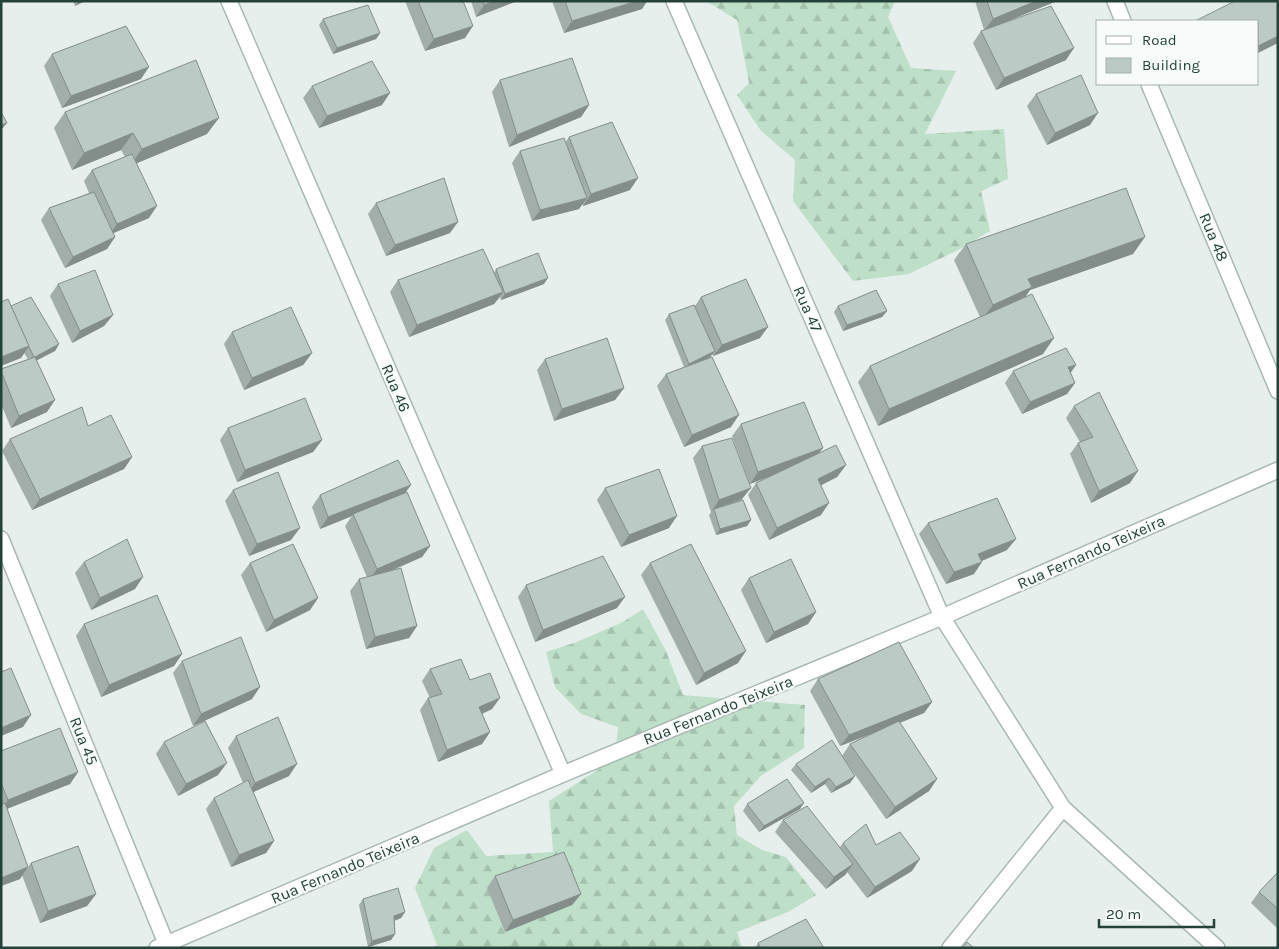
<svg xmlns="http://www.w3.org/2000/svg" width="1279" height="949" font-family="Karla,sans-serif">
  <style>
    .forest { fill: url(#forest-firs) }
    .lines { fill: none; stroke-linecap: round; stroke-linejoin: round }
    .minor-casing { stroke: #a8b8b2; stroke-width: 18 }
    .minor { stroke: #fff; stroke-width: 15 }
    .wall { fill: #a1aea9 }
    .shaded-wall { fill: #838d89 }
    .building { fill: #bbcac4; stroke: #838d89 }
    .labels { text-anchor: middle; dominant-baseline: central; stroke-width: 4.5; stroke-linejoin: round; paint-order: stroke }
    .street-label { font-size: 16px; fill: #24423a; stroke: #f7fbf9 }
  </style>
  <defs>
    <pattern id="forest-firs" width="22" height="20" patternUnits="userSpaceOnUse" patternTransform="scale(1.25)"><rect width="22" height="20" fill="#bfe0c8"/><path d="M5 1l3.5 6h-7zM16 11l3.5 6h-7z" fill="#a4c1ad"/></pattern>
  </defs>
  <rect width="100%" height="100%" fill="#e6efeb"/>
  <g class="forest">
    <path d="M706 1H895L888 17 911 68 956 71 925 134 1004 129 1008 179 981 191 990 231 960 249 909 274 853 281 793 201 795 160 761 131 737 95 749 83 737 20Z"/>
    <path d="M643 609 666 651 683 695 805 705 804 748 761 776 734 806 737 835 762 850 786 857 816 895 788 912 737 932 742 948H432L437 945 415 888 434 848 467 830 486 856 553 852 549 801 615 759 618 727 581 714 555 687 546 652 574 643 623 622Z"/>
  </g>
  <g class="lines">
    <g class="minor-casing">
      <g id="minor">
        <path d="M229 1 563 774"/>
        <path d="M674 1 942 617 1063 808 950 948"/>
        <path d="M1115 1 1123 21"/>
        <path d="M1149 84 1278 391"/>
        <path d="M1 539 168 948"/>
        <path d="M1063 808 1217 948"/>
        <path d="M157 948 563 774 942 617 1278 470"/>
      </g>
    </g>
    <use href="#minor" class="minor"/>
  </g>
  <g class="wall">
    <path d="M73 1H85L75 6Z"/>
    <path d="M405 1H463L465 38 425 51Z"/>
    <path d="M471 1H517L476 17Z"/>
    <path d="M552 1H647L642 9 564 33Z"/>
    <path d="M975 1H1057L1000 24 1066 60 996 90 973 43 981 31 984 30Z"/>
    <path d="M323 19 380 33 376 39 333 54 319 25Z"/>
    <path d="M52 54 141 79 62 108 44 66Z"/>
    <path d="M500 80 589 105 581 117 509 147 492 92Z"/>
    <path d="M312 86 382 105 319 128 303 98Z"/>
    <path d="M1036 94 1090 125 1047 145 1027 106Z"/>
    <path d="M65 112 207 134 137 163 149 218 113 233 115 237 107 249 65 268 41 220 49 208 89 193 84 181 92 170 125 157 121 150 72 170 54 128Z"/>
    <path d="M569 137 630 190 583 206 582 204 579 209 532 221 512 163 520 151 565 143Z"/>
    <path d="M376 203 450 233 386 256 368 214Z"/>
    <path d="M966 244 1133 254 1030 290 1025 298 1043 354 878 426 858 382 870 366 980 317 954 260Z"/>
    <path d="M496 269 544 284 501 300 500 297 494 304 409 337 390 292 398 280 494 273Z"/>
    <path d="M58 284 113 315 104 326 72 343 50 296Z"/>
    <path d="M701 297 760 338 713 356 712 354 710 357 731 427 684 447 657 386 666 374 684 367 665 320 669 314 695 306Z"/>
    <path d="M11 306 59 344 55 351 36 360 47 412 11 428 1 404V369L28 359 24 353 21 358Z"/>
    <path d="M838 306 887 311 882 317 843 331 834 312Z"/>
    <path d="M232 332 312 353 303 365 244 390 224 344Z"/>
    <path d="M545 359 624 388 615 400 554 421 537 370Z"/>
    <path d="M1013 371 1070 373 1075 383 1067 394 1022 414 1005 383Z"/>
    <path d="M1074 406 1130 483 1091 503 1070 454 1078 443 1080 442 1066 418Z"/>
    <path d="M741 424 823 448 819 453 846 465 837 477 821 485V515L769 540 748 495 756 483 770 476 750 484 732 436Z"/>
    <path d="M88 426 132 457 124 469 32 510 2 451 10 439Z"/>
    <path d="M228 428 322 440 313 452 237 482 220 440Z"/>
    <path d="M702 446 742 499 751 520 747 526 716 535 709 515 712 511 711 512 693 458Z"/>
    <path d="M605 488 669 528 621 547 597 500Z"/>
    <path d="M233 490 291 540 249 556 225 501Z"/>
    <path d="M406 492 430 546 422 557 391 571 417 626 409 638 366 649 350 591 359 579 367 577 345 526 352 516 320 529 312 507 320 495Z"/>
    <path d="M928 523 1007 550 981 561 974 574 946 584 919 534Z"/>
    <path d="M84 562 135 589 91 610 75 573Z"/>
    <path d="M250 563 318 598 310 610 266 632 241 575Z"/>
    <path d="M650 563 738 663 696 685 641 575Z"/>
    <path d="M749 578 816 612 808 624 766 643 741 590Z"/>
    <path d="M526 585 617 608 535 642 518 597Z"/>
    <path d="M84 624 182 654 174 666 101 697 76 636Z"/>
    <path d="M182 661 252 699 193 726 173 673Z"/>
    <path d="M430 669 470 680 492 709 482 714 490 732 482 744 438 762 420 710 428 698H430L422 681Z"/>
    <path d="M818 679 932 702 924 713 900 723 937 779 929 791 886 819 842 756 850 744 870 734 840 746 810 691Z"/>
    <path d="M236 736 289 776 253 792 274 841 266 853 231 867 206 809 214 798 243 783 228 748Z"/>
    <path d="M164 742 218 775 178 796 156 754Z"/>
    <path d="M1 751 78 772 70 784 7 809 28 867 31 863 96 894 87 906 40 923 22 875 20 879 1 886Z"/>
    <path d="M796 764 855 776 850 783 831 793 825 784 811 793 791 770Z"/>
    <path d="M747 804 800 809 759 832 743 811Z"/>
    <path d="M783 820 840 847 843 843 912 871 867 898 847 872 845 875 826 889 775 832Z"/>
    <path d="M1278 872V929L1251 903 1259 892Z"/>
    <path d="M495 876 581 894 572 905 505 932 487 888Z"/>
    <path d="M363 899 405 912 401 918 394 921 395 934 391 940 368 947 359 905Z"/>
    <path d="M758 943 824 948H755Z"/>
  </g>
  <g class="shaded-wall">
    <path d="M79 1H85L75 6Z"/>
    <path d="M494 1H517L476 17 484 5Z"/>
    <path d="M637 1H647L642 9 564 33 572 21Z"/>
    <path d="M1036 1H1057L984 31 993 19Z"/>
    <path d="M473 26 465 38 425 51 434 39Z"/>
    <path d="M380 33 376 39 333 54 337 48Z"/>
    <path d="M1278 36V43L1258 53V46Z"/>
    <path d="M1074 48 1066 60 996 90 1004 78Z"/>
    <path d="M149 67 141 79 62 108 71 96Z"/>
    <path d="M390 93 382 105 319 128 327 116Z"/>
    <path d="M589 105 581 117 509 147 517 135Z"/>
    <path d="M1098 113 1090 125 1047 145 1055 133Z"/>
    <path d="M219 118 207 134 130 166 142 149Z"/>
    <path d="M7 123 2 129 1 130V125Z"/>
    <path d="M133 133 121 150 72 170 84 153Z"/>
    <path d="M638 178 630 190 583 206 591 194Z"/>
    <path d="M587 198 579 209 532 221 540 210Z"/>
    <path d="M157 206 149 218 109 235 117 224Z"/>
    <path d="M458 222 450 233 386 256 395 245Z"/>
    <path d="M115 237 107 249 65 268 73 257Z"/>
    <path d="M1145 237 1133 254 1030 290 1020 304 981 321 993 305 1028 279Z"/>
    <path d="M548 278 544 284 501 300 505 294Z"/>
    <path d="M503 292 494 304 409 337 417 325Z"/>
    <path d="M887 311 882 317 843 331 847 325Z"/>
    <path d="M113 315 104 326 72 343 80 331Z"/>
    <path d="M768 327 760 338 713 356 722 345Z"/>
    <path d="M1054 338 1043 354 878 426 889 409Z"/>
    <path d="M59 344 55 351 30 364 34 358Z"/>
    <path d="M29 346 21 358 1 366V357Z"/>
    <path d="M715 351 710 357 685 370 689 364Z"/>
    <path d="M312 353 303 365 244 390 252 378Z"/>
    <path d="M1076 365 1068 377V367Z"/>
    <path d="M1075 383 1067 394 1022 414 1030 402Z"/>
    <path d="M624 388 615 400 554 421 562 409Z"/>
    <path d="M55 400 47 412 11 428 19 416Z"/>
    <path d="M739 415 731 427 684 447 692 435Z"/>
    <path d="M322 440 313 452 237 482 245 470Z"/>
    <path d="M823 448 814 459 750 484 758 472Z"/>
    <path d="M132 457 124 469 32 510 40 499Z"/>
    <path d="M846 465 837 477 810 491 818 479Z"/>
    <path d="M1138 471 1130 483 1091 503 1099 491Z"/>
    <path d="M411 485 402 497 353 514 352 516 320 529 328 517Z"/>
    <path d="M751 488 742 499 714 509 711 512 719 500Z"/>
    <path d="M829 503 821 515 769 540 777 528Z"/>
    <path d="M677 516 669 528 621 547 629 535Z"/>
    <path d="M751 520 747 526 716 535 720 529Z"/>
    <path d="M300 528 291 540 249 556 257 544Z"/>
    <path d="M1016 539 1007 550 970 566 978 554Z"/>
    <path d="M430 546 422 557 369 580 377 569Z"/>
    <path d="M982 562 974 574 946 584 954 572Z"/>
    <path d="M143 577 135 589 91 610 100 598Z"/>
    <path d="M625 597 617 608 535 642 543 630Z"/>
    <path d="M318 598 310 610 266 632 274 620Z"/>
    <path d="M816 612 808 624 766 643 774 632Z"/>
    <path d="M417 626 409 638 366 649 375 637Z"/>
    <path d="M746 651 738 663 696 685 704 673Z"/>
    <path d="M182 654 174 666 101 697 109 685Z"/>
    <path d="M260 687 252 699 193 726 201 714Z"/>
    <path d="M500 698 492 709 470 719 479 707Z"/>
    <path d="M932 702 924 713 840 746 849 735Z"/>
    <path d="M31 715 23 727 1 736V728Z"/>
    <path d="M490 732 482 744 438 762 447 750Z"/>
    <path d="M227 763 218 775 178 796 186 784Z"/>
    <path d="M297 764 289 776 247 795 255 783Z"/>
    <path d="M78 772 70 784 1 811V810L8 800Z"/>
    <path d="M855 776 850 783 831 793 836 787Z"/>
    <path d="M829 778 825 784 811 793 815 787Z"/>
    <path d="M937 779 929 791 886 819 895 807Z"/>
    <path d="M804 803 800 809 759 832 764 826Z"/>
    <path d="M274 841 266 853 231 867 239 855Z"/>
    <path d="M920 859 912 871 867 898 875 887Z"/>
    <path d="M853 864 845 875 826 889 834 877Z"/>
    <path d="M28 867 20 879 1 886V878Z"/>
    <path d="M96 894 87 906 40 923 48 911Z"/>
    <path d="M581 894 572 905 505 932 513 920Z"/>
    <path d="M405 912 401 918 389 923 394 916Z"/>
    <path d="M395 934 391 940 368 947 372 941Z"/>
  </g>
  <g class="building">
    <path d="M418 1H463L473 26 434 39Z"/>
    <path d="M483 1H494L484 5Z"/>
    <path d="M565 1H637L572 21Z"/>
    <path d="M987 1H1036L993 19Z"/>
    <path d="M1235 1H1278V36L1258 46V21H1195Z"/>
    <path d="M368 5 380 33 337 48 323 19Z"/>
    <path d="M1051 6 1074 48 1004 78 981 31Z"/>
    <path d="M126 26 149 67 71 96 52 54Z"/>
    <path d="M572 58 589 105 517 135 500 80Z"/>
    <path d="M196 60 219 118 142 149 133 133 84 153 65 112Z"/>
    <path d="M372 61 390 93 327 116 312 86Z"/>
    <path d="M1081 75 1098 113 1055 133 1036 94Z"/>
    <path d="M1 112 7 123 1 125Z"/>
    <path d="M612 122 638 178 591 194 569 137Z"/>
    <path d="M564 138 587 198 540 210 520 151Z"/>
    <path d="M132 154 157 206 117 224 92 170Z"/>
    <path d="M444 178 458 222 395 245 376 203Z"/>
    <path d="M1126 188 1145 237 1028 279 1032 287 993 305 966 244Z"/>
    <path d="M94 192 115 237 73 257 49 208Z"/>
    <path d="M483 249 503 292 417 325 398 280Z"/>
    <path d="M538 253 548 278 505 294 496 269Z"/>
    <path d="M95 270 113 315 80 331 58 284Z"/>
    <path d="M746 279 768 327 722 345 701 297Z"/>
    <path d="M876 290 887 311 847 325 838 306Z"/>
    <path d="M1032 294 1054 338 889 409 870 366Z"/>
    <path d="M31 297 59 344 35 357H34L29 347 11 306Z"/>
    <path d="M8 299 29 346 1 357V302Z"/>
    <path d="M694 305 715 351 689 364 669 314Z"/>
    <path d="M291 307 312 353 252 378 232 332Z"/>
    <path d="M607 338 624 388 562 409 545 359Z"/>
    <path d="M1066 348 1076 365 1068 367 1075 383 1030 402 1013 371Z"/>
    <path d="M35 357 55 400 19 416 1 371V369Z"/>
    <path d="M712 357 739 415 692 435 666 374Z"/>
    <path d="M1099 392 1138 471 1099 491 1078 443 1093 437 1074 406Z"/>
    <path d="M305 398 322 440 245 470 228 428Z"/>
    <path d="M804 402 823 448 758 472 741 424Z"/>
    <path d="M82 407 88 426 111 415 132 457 40 499 10 439Z"/>
    <path d="M732 438 751 488 719 500 702 446Z"/>
    <path d="M836 445 846 465 818 479 829 503 777 528 756 483Z"/>
    <path d="M398 460 411 485 328 517 320 495Z"/>
    <path d="M659 469 677 516 629 535 605 488Z"/>
    <path d="M278 472 300 528 257 544 233 490Z"/>
    <path d="M407 492 430 546 377 569 353 514Z"/>
    <path d="M997 498 1016 539 978 554 982 562 954 572 928 523Z"/>
    <path d="M743 500 751 520 720 529 714 509Z"/>
    <path d="M127 539 143 577 100 598 84 562Z"/>
    <path d="M293 544 318 598 274 620 250 563Z"/>
    <path d="M691 544 746 651 704 673 650 563Z"/>
    <path d="M603 556 625 597 543 630 526 585Z"/>
    <path d="M791 559 816 612 774 632 749 578Z"/>
    <path d="M401 568 417 626 375 637 359 579Z"/>
    <path d="M157 595 182 654 109 685 84 624Z"/>
    <path d="M241 637 260 687 201 714 182 661Z"/>
    <path d="M899 642 932 702 849 735 818 679Z"/>
    <path d="M461 659 470 680 490 673 500 698 479 707 490 732 447 750 428 698 442 694 430 669Z"/>
    <path d="M11 668 31 715 1 728V672Z"/>
    <path d="M278 717 297 764 255 783 236 736Z"/>
    <path d="M205 721 227 763 186 784 164 742Z"/>
    <path d="M899 721 937 779 895 807 850 744Z"/>
    <path d="M60 728 78 772 8 800 1 783V751Z"/>
    <path d="M832 740 855 776 836 787 829 778 815 787 796 764Z"/>
    <path d="M787 779 804 803 764 826 747 804Z"/>
    <path d="M248 780 274 841 239 855 214 798Z"/>
    <path d="M5 803 28 867 1 878V805Z"/>
    <path d="M807 806 853 864 834 877 783 820Z"/>
    <path d="M866 824 876 845 900 832 920 859 875 887 843 843Z"/>
    <path d="M78 846 96 894 48 911 31 863Z"/>
    <path d="M564 852 581 894 513 920 495 876Z"/>
    <path d="M1278 872V909L1259 892Z"/>
    <path d="M398 888 405 912 394 916 395 934 372 941 363 899Z"/>
    <path d="M806 919 824 948H761L758 943Z"/>
    <path d="M967 942 974 948H962Z"/>
  </g>
  <g class="labels">
    <g class="street-label">
      <text transform="translate(1214 237) rotate(67)">Rua 48</text>
      <text transform="translate(808 309) rotate(66)">Rua 47</text>
      <text transform="translate(396 388) rotate(67)">Rua 46</text>
      <text transform="translate(1091 552) rotate(-24)">Rua Fernando Teixeira</text>
      <text transform="translate(718 710) rotate(-22)">Rua Fernando Teixeira</text>
      <text transform="translate(84 741) rotate(68)">Rua 45</text>
      <text transform="translate(345 868) rotate(-23)">Rua Fernando Teixeira</text>
    </g>
  </g>
  <rect width="1279" height="949" fill="none" stroke="#24423a" stroke-width="5"/>
  <rect x="1096" y="20" width="162" height="65" fill="#f7fbf9" stroke="#a3b1ad"/>
  <rect x="1106" y="36" width="25" height="8" fill="#ffffff" stroke="#a3b1ad"/>
  <text x="1142" y="45" font-size="15" fill="#24423a">Road</text>
  <rect x="1106" y="58" width="25" height="15" fill="#bbcac4" stroke="#a3b1ad"/>
  <text x="1142" y="70" font-size="15" fill="#24423a">Building</text>
  <path d="M1099 919v8h115v-8" fill="none" stroke="#24423a" stroke-width="2.5"/>
  <text x="1106" y="919" font-size="15" fill="#24423a" stroke="#f7fbf9" stroke-width="4" paint-order="stroke">20 m</text>
</svg>
